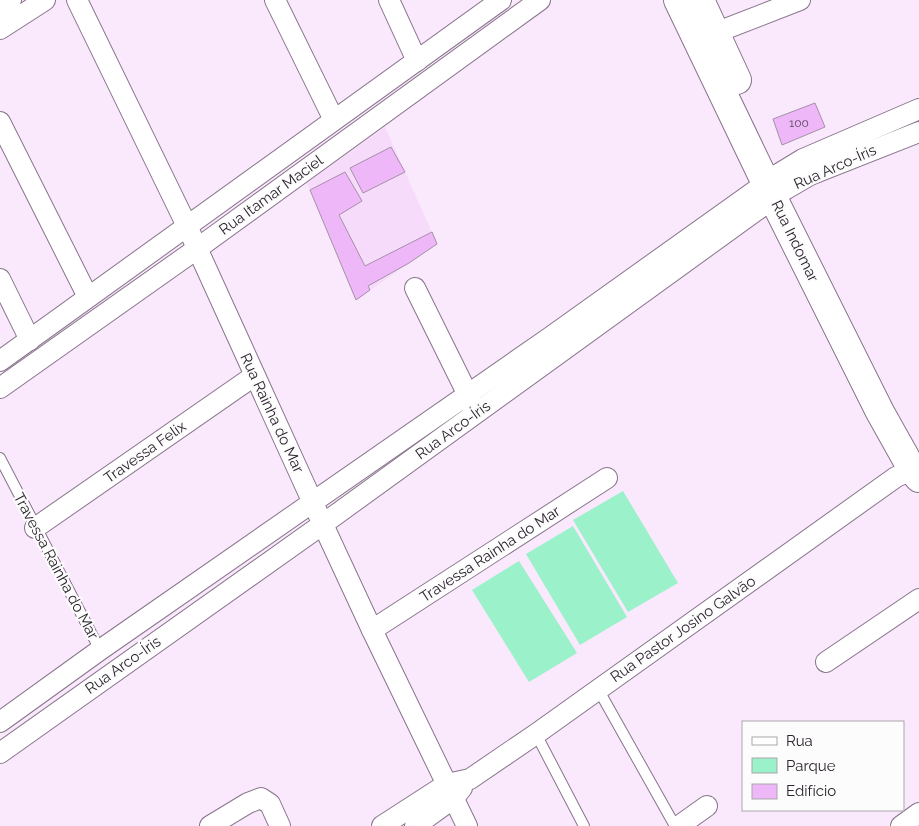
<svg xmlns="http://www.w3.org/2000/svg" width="919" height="826" font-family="Raleway,sans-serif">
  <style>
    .built { fill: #f6dbfa }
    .green { fill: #9af1ca }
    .building { fill: #eeb7f7; stroke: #a590a8 }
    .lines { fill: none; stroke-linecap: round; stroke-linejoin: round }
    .lane-casing { stroke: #88748b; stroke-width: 12 }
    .street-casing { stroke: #88748b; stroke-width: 22 }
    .secondary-casing { stroke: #88748b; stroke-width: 30 }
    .lane { stroke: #fff; stroke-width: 10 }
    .street { stroke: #fff; stroke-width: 20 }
    .secondary { stroke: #fff; stroke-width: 28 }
    .labels { text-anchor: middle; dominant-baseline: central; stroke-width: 4.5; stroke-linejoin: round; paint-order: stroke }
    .number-label { font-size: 12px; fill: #5c4960 }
    .street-label { font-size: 15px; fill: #2c242e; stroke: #fcfcfc }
  </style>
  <rect width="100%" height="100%" fill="#fae8fd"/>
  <path class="built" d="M385 127 437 244 356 300 307 183Z"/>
  <g class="green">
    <path d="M623 491 678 583 628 612 573 520Z"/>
    <path d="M573 526 627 617 580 645 526 554Z"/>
    <path d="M519 561 577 653 529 682 472 590Z"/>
  </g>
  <g class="building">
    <path d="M815 103 825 127 782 145 773 119Z"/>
    <path d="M391 147 405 172 363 193 350 168Z"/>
    <path d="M345 172 362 201 339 215 365 266 432 232 437 244 409 263 368 286 370 290 356 300 310 190Z"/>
  </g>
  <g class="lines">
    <g class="lane-casing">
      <g id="lane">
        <path d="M0 458 100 650"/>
        <path d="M598 689 675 826"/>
        <path d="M536 734 584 826"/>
      </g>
    </g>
    <g class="street-casing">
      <g id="street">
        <path d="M77 0 187 226 313 503 372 630 467 826"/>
        <path d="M275 0 334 120"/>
        <path d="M389 0 417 61"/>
        <path d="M0 7 11 0"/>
        <path d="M0 29 45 0"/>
        <path d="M702 38 800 0"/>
        <path d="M0 122 88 297"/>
        <path d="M0 279 30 340"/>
        <path d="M415 288 468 395 472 407"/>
        <path d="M0 361 501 0"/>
        <path d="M0 388 198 248 540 0"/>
        <path d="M35 528 254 376"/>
        <path d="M372 630 607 478"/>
        <path d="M826 662 919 599"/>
        <path d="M0 722 100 650 549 338 780 173 803 159 919 109"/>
        <path d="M0 753 323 524 786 189 810 175 919 132"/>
        <path d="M210 826 248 803 261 798 270 804 280 826"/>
        <path d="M382 826 447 784 470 779 536 734 896 477 919 467"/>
        <path d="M415 826 454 798 462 788"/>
        <path d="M679 826 707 806"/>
        <path d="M901 826 919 813"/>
      </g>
    </g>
    <g class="secondary-casing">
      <g id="secondary">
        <path d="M678 0 773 198 880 412 913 471 919 478"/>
        <path d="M700 0 737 80"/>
      </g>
    </g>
    <use href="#lane" class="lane"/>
    <use href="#street" class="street"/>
    <use href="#secondary" class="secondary"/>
  </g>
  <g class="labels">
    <g class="number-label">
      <text x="799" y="123">100</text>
    </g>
    <g class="street-label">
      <text transform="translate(835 167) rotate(-24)">Rua Arco-Íris</text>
      <text transform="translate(271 195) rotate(-36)">Rua Itamar Maciel</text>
      <text transform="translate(795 241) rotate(64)">Rua Indomar</text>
      <text transform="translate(272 413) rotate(65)">Rua Rainha do Mar</text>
      <text transform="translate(453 430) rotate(-36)">Rua Arco-Íris</text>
      <text transform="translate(145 452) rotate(-35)">Travessa Felix</text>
      <text transform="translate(490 554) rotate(-33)">Travessa Rainha do Mar</text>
      <text transform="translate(56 566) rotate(62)">Travessa Rainha do Mar</text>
      <text transform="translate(683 629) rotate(-35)">Rua Pastor Josino Galvão</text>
      <text transform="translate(123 665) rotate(-35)">Rua Arco-Íris</text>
    </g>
  </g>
  <rect x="742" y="721" width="162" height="90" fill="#fcfcfc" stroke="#a9a6aa"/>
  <rect x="752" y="737" width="25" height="8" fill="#ffffff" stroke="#a9a6aa"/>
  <text x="786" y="746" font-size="15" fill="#2c242e">Rua</text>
  <rect x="752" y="758" width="25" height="15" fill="#9af1ca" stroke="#a9a6aa"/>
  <text x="786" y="771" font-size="15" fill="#2c242e">Parque</text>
  <rect x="752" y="784" width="25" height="15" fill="#eeb7f7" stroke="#a9a6aa"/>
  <text x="786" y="796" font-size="15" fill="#2c242e">Edifício</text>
</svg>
